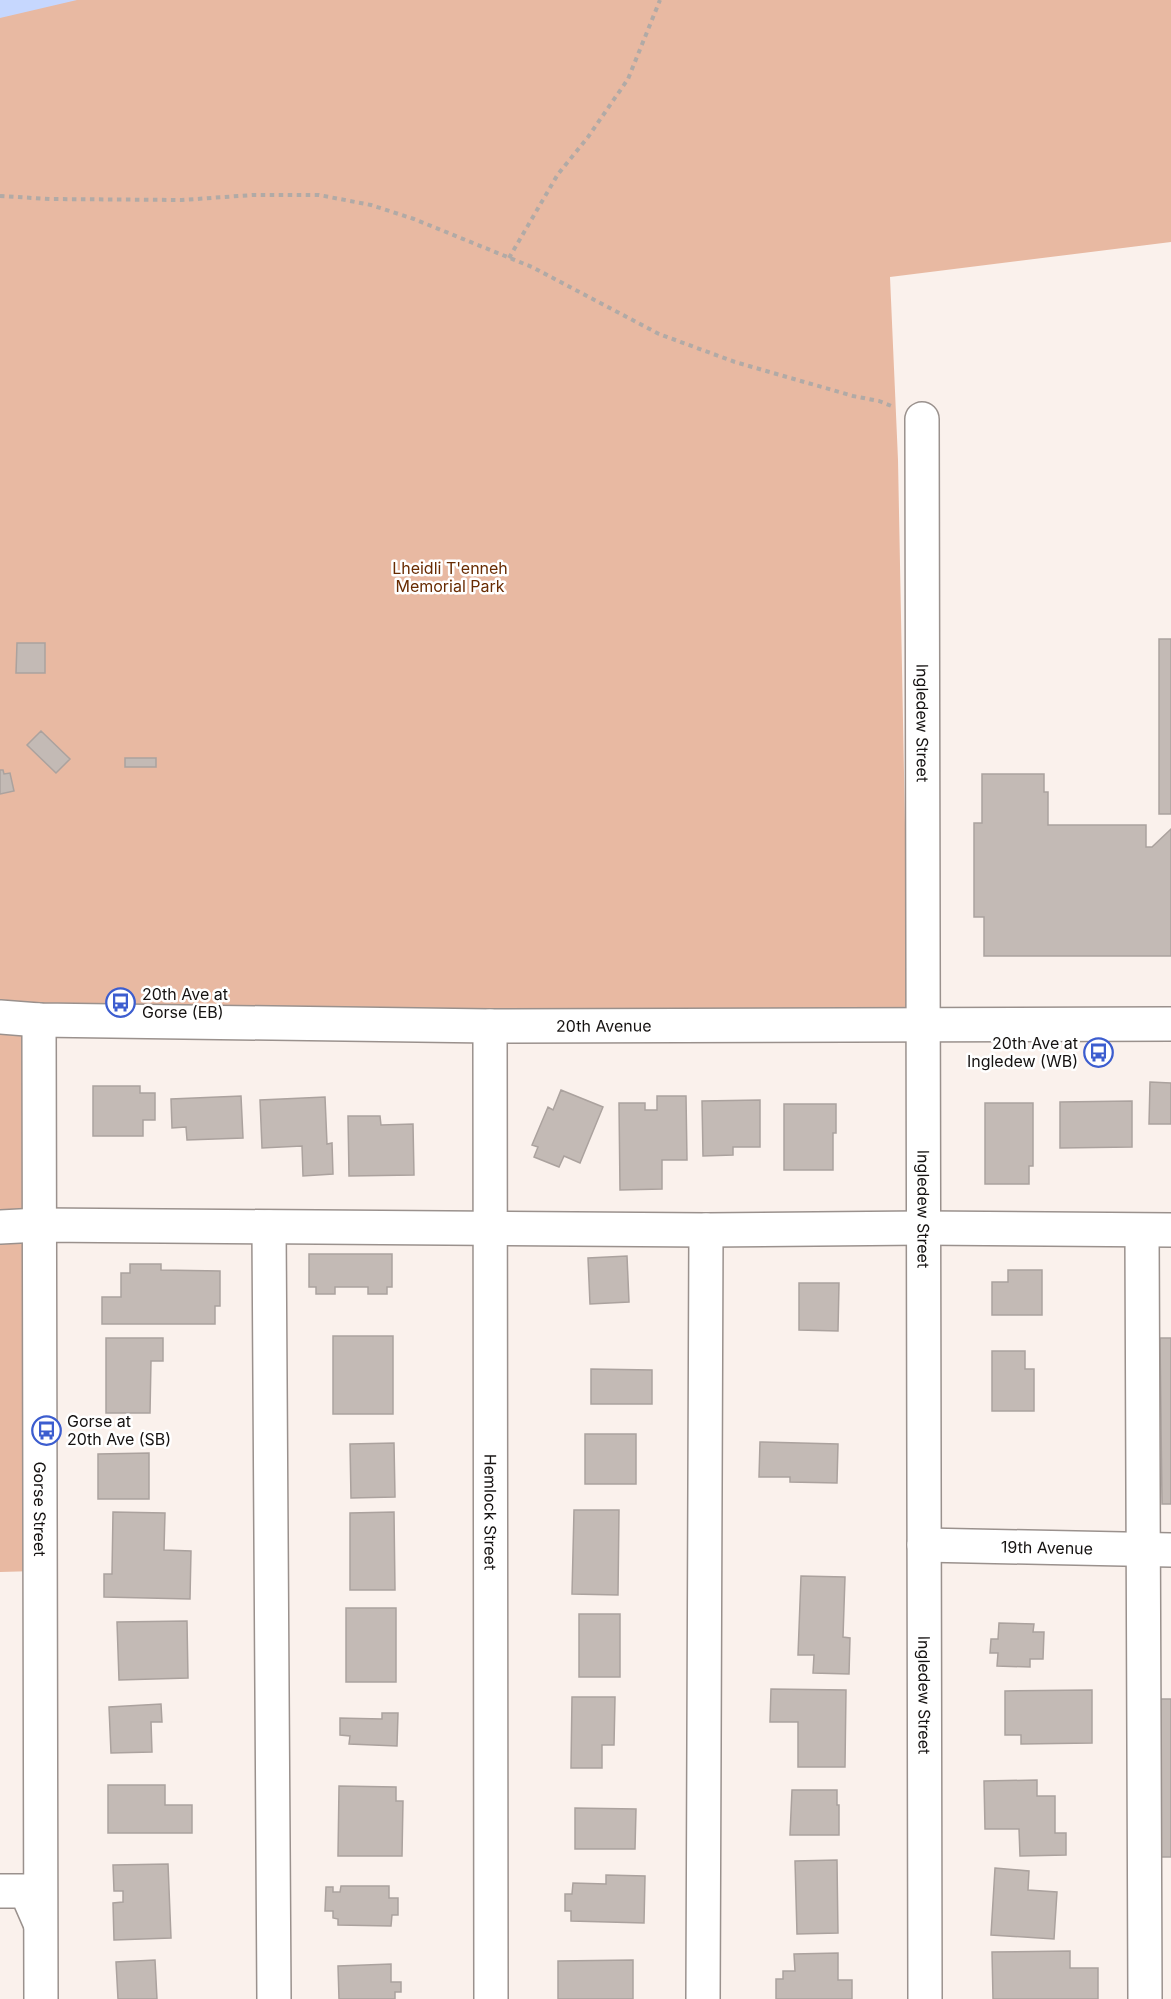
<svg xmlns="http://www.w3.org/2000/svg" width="1171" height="1999" font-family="Inter,sans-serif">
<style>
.green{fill:#e8b9a2}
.water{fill:#c6d7fe}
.building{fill:#c3bab5;stroke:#aba29e;stroke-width:1.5}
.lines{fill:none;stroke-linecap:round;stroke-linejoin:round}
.minor-casing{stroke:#9a918d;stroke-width:36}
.path{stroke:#b1aaa6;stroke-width:4;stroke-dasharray:4.5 4.5;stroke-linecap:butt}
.minor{stroke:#fff;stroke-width:33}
.labels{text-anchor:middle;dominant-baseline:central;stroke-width:5;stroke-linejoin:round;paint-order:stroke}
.park-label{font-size:16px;fill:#682b02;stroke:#fff}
.street-label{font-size:16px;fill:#151211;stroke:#fff}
.poi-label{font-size:16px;fill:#151211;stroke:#fff;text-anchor:start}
</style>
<rect width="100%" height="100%" fill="#faf1ec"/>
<!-- green -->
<path class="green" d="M0,0H1171V242L890,277L898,460L909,1034L22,1037L36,1571L0,1572Z"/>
<!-- water -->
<path class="water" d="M0,0H77L0,18Z"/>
<!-- building -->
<path class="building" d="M1159,639H1171V814H1159Z
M17,643H45V673H16Z
M41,731L70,759L56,773L27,745Z
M125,758H156V767H125Z
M0,770H3L4,774L10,773L14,791L0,794Z
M982,774H1044V792H1048V825H1146V847H1152L1171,829V956H984V917H974V823H982Z
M1150,1082L1171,1083V1124H1149Z
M93,1086H140V1093H155V1120H143V1136H93Z
M561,1090L603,1107L580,1163L564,1156L559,1167L534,1157L538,1147L532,1145L548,1107L553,1110Z
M241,1096L243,1138L187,1140L186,1127L172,1128L171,1099Z
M657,1096H686L687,1160H662V1189L620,1190L619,1103H645V1110H657Z
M325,1097L327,1144L332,1143L333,1174L303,1176L302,1146L262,1148L260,1100Z
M760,1100V1147H733V1155L703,1156L702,1101Z
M1132,1101V1147L1060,1148V1102Z
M985,1103H1033V1166H1029V1184H985Z
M784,1104H836V1133H833V1170H784Z
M348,1116H380L381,1125L413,1124L414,1175L349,1176Z
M309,1254H392V1287H387V1294H368V1287H335V1294H316V1287H309Z
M627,1256L629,1302L590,1304L588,1258Z
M130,1264H161V1270L220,1271V1306H215V1324H102V1297H121V1273H130Z
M1008,1270H1042V1315H992V1282H1008Z
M799,1283H839L838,1331L799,1330Z
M333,1336H393V1414H333Z
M106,1338H163V1361H151L150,1413H106Z
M1160,1338H1171V1504H1162Z
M992,1351H1025V1369H1034V1411H992Z
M591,1369L652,1370V1404H591Z
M585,1434H636V1484H585Z
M760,1442L838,1444L837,1483L790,1482V1477H759Z
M394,1443L395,1497L351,1498L350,1444Z
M149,1453V1499H98V1454Z
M574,1510H619L618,1595L572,1594Z
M113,1512L165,1513L164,1550L191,1551L190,1599L104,1597V1574H112Z
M394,1512L395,1590H350V1513Z
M801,1576L845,1577L843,1637L850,1638L849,1674L813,1673L814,1655H798Z
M346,1608H396V1682H346Z
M579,1614H620V1677H579Z
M187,1621L188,1678L119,1680L117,1622Z
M999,1623L1034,1624L1033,1632H1044L1043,1659H1030V1667L997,1666L998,1653H990L991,1639H998Z
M771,1689L846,1690L845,1767H798V1722H770Z
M1092,1690V1743L1021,1744V1735H1005V1691Z
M572,1697H615L614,1745H602V1768H571Z
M1154,1699H1171V1857H1154Z
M161,1704L162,1722H151L152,1752L111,1753L109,1707Z
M382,1713H398L397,1746L349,1744L350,1736L340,1735V1718L382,1719Z
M1037,1780V1796H1055V1833H1066V1855L1020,1856L1019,1829H985L984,1781Z
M108,1785H165V1805H192V1833H108Z
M339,1786L396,1787V1801H403L402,1856H338Z
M792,1790H837V1805H839V1835H790Z
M575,1808L636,1809L635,1849H575Z
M837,1860L838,1933L797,1934L795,1861Z
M168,1864L171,1938L114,1940L113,1903L123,1902V1891H114L113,1865Z
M995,1868L1029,1871L1028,1890L1057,1892L1054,1939L991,1935Z
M606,1875L645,1876L644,1923L571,1921V1911H565V1894H572L573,1883L606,1884Z
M341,1886H389V1898H398V1915H392L391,1926L338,1925V1919L333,1918V1911H325L326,1887H333V1892H340Z
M1070,1951V1968H1098V1999H993L992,1952Z
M838,1953V1980H852V1999H776V1979H783V1971H795L794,1954Z
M155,1960L157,1999H118L116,1962Z
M633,1960V1999H558V1961Z
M391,1964V1982H401V1992H395V1999H339L338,1966Z"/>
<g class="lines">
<defs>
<g id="minor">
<path id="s1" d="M922,419L925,1999"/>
<path id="s2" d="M0,1017L39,1020L490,1026L1171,1024"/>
<path id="s3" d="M39,1020L41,1999"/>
<path id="s4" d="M490,1026L491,1999"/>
<path d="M0,1227L39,1225L706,1230L923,1228L1171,1230"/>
<path d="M269,1227L274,1999"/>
<path d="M1142,1231L1145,1999"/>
<path id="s5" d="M924,1545L1171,1550"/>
<path d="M0,1891H26L40,1923"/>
<path d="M703,1999L706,1230"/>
</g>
</defs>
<!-- minor casing -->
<use href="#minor" class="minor-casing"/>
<!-- path -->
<path class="path" d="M0,196L50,199L182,200L253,195H319L371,205L414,219L532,267L659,334L735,362L853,396L879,401L894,407
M509,258L558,174L588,137L628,79L660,0"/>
<!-- minor -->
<use href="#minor" class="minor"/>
</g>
<!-- icons -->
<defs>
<symbol id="bus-ring" viewBox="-11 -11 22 22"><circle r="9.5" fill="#fff" stroke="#3c5dcf" stroke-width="1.5"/><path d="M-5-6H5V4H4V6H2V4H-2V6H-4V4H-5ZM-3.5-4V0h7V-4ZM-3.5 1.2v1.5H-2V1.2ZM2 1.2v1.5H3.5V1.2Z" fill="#3c5dcf"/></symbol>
</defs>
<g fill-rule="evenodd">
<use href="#bus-ring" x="104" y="986" width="33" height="33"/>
<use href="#bus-ring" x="1082" y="1036" width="33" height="33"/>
<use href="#bus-ring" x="30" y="1414" width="33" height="33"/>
</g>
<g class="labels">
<!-- park labels -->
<g class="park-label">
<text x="450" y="568">Lheidli T'enneh<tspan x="450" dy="18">Memorial Park</tspan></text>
</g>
<!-- street labels -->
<g class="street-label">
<text stroke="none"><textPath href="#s1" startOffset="304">Ingledew Street</textPath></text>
<text stroke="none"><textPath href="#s2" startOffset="604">20th Avenue</textPath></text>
<text stroke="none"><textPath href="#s1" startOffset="790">Ingledew Street</textPath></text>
<text stroke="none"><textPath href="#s3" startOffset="489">Gorse Street</textPath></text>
<text stroke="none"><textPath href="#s4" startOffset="486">Hemlock Street</textPath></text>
<text stroke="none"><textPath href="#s5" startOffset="123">19th Avenue</textPath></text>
<text stroke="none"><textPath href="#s1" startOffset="1276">Ingledew Street</textPath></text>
</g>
<!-- poi labels -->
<g class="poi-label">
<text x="142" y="994">20th Ave at<tspan x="142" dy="18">Gorse (EB)</tspan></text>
<text x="1078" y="1043" text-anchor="end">20th Ave at<tspan x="1078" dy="18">Ingledew (WB)</tspan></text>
<text x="67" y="1421">Gorse at<tspan x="67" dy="18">20th Ave (SB)</tspan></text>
</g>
</g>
</svg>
